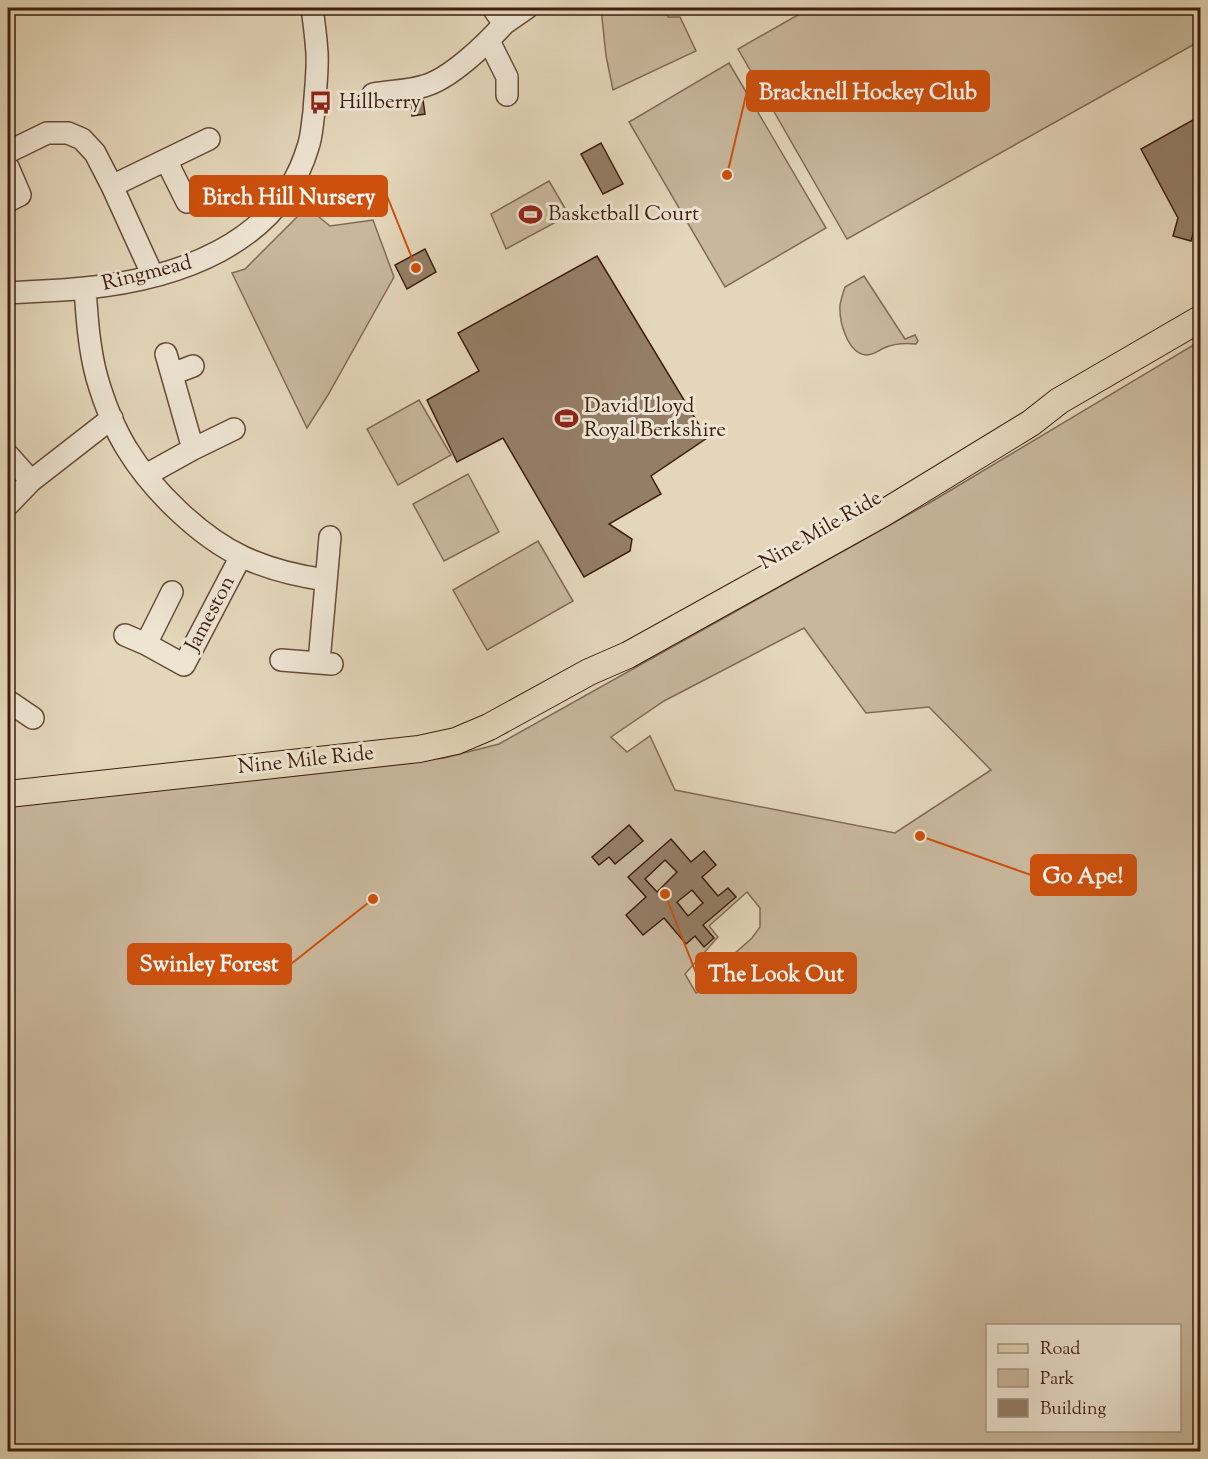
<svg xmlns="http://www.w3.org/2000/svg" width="1208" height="1459" font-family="'Sorts Mill Goudy',serif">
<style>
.green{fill:#c8b79c;stroke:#826a54;stroke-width:1.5;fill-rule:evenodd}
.building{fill:#947e66;stroke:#3d1e0c;stroke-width:1.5;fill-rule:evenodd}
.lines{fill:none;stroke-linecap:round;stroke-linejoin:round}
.minor-casing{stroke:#674c38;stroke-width:24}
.major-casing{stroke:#3d1e0c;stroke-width:28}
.minor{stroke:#ede4d2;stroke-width:21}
.major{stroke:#e4d6ba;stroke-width:26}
.labels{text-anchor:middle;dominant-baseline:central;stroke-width:6;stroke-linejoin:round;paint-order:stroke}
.poi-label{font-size:21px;fill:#3d1e0c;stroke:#ede4d2;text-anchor:start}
.street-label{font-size:21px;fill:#3d1e0c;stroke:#ede4d2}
.leader{fill:none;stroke:#ce500c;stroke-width:2}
.callout-dot{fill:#ce500c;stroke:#ede4d2;stroke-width:2}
.callout{fill:#ce500c;stroke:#ce500c;stroke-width:2}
.callout-label{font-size:22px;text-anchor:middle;font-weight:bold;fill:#fff}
</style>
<rect width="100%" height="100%" fill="#e4d6ba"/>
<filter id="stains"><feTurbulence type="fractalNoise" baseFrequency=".00333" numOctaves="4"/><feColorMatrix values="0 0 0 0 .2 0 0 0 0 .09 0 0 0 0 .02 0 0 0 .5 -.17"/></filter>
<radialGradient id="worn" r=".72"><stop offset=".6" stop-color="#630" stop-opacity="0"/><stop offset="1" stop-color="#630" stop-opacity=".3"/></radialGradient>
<!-- green -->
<path class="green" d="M601,8H665L668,17H680L696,51L613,90L606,56Z
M810,8H1200V41L847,239L738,49Z
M729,63L826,228L725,287L629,122Z
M549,181L569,215L506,249L491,214Z
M307,207L330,226L373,220L394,277L328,395L307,428L232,273L245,269Z
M864,276L905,339L915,335L918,341L916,344C906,343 893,344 884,348C877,351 874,355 866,355C847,353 839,321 840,305C841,299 843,293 845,287Z
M1200,341V1451H8V804L444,758L499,744L931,502ZM804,628L866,713L929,707L991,770L895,833L675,790L650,736L627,752L611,737L664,701ZM747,892L760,908V927L752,938L725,962L712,985L696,993L685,974L718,937L709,926ZM988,1326H1180V1430H988Z
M419,400L451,455L398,485L367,429Z
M468,474L499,532L444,561L413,504Z
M538,541L573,601L487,650L453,590Z"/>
<!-- building -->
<path class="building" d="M422,93L425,114L412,116L411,107H404L403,95Z
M1200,116V221L1196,224L1191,241L1173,236L1178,218L1141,149Z
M601,143L623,184L603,194L581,154Z
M425,249L436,272L407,289L395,265Z
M597,256L707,438L651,476L661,494L609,524L632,539L630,551L584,577L503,438L457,462L427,400L479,371L458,333Z
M629,825L643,841L615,864L609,857L599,865L592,857Z
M671,839L691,862L704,851L716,865L702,877L718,896L728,888L736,897L703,925L714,938L704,947L695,936L686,944L664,918L643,935L626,915L646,897L628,877ZM665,860L677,872L657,892L645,879ZM692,890L703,903L688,916L677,902Z"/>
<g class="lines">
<defs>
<path id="minor" d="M504,24L527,8
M489,41L507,77V95
M373,94C390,91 408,91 424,86C450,79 485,45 504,24L493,8
M8,152L47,133H68L82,139L95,153L112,186L153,276
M166,160L187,202
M8,167L20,195L8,201
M112,186L209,139
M85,288C87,318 89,349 97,378C104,402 114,428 127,449C152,490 200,537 243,557C269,569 297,576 326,580
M8,293C33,291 59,291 85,288C176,279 279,245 308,147C312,136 312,124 314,112C315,92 318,72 317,53C316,38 314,22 312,8
M166,354L193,449
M172,374L193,366
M8,455L31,481
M146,475L193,449L234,429
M8,505L31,481L112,418
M125,635L146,644L184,665L241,556
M146,644L172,592
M281,660L332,664
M319,662L330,537
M8,701L33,718"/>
<path id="major" d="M8,794L419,749L456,741L489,727L589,672L628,655L882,514L1031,423L1059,401L1200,319"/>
</defs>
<!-- minor casing -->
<use href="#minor" class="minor-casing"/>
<!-- major casing -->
<use href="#major" class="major-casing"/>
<!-- minor -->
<use href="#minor" class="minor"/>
<!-- major -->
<use href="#major" class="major"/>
</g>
<!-- icons -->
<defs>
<symbol id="bus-bare" viewBox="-9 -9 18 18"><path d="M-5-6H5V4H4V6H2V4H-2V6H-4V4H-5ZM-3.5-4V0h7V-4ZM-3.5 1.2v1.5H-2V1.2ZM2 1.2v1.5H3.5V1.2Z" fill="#8f2418" stroke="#ede4d2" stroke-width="2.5" paint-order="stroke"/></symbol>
<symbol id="stadium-bare" viewBox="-9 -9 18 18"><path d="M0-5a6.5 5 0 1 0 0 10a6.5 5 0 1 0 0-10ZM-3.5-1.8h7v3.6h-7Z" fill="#8f2418" stroke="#ede4d2" stroke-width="2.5" paint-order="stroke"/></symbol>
</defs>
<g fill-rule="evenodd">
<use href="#bus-bare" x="304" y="86" width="33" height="33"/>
<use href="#stadium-bare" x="514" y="198" width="33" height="33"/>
<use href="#stadium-bare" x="550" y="402" width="33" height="33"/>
</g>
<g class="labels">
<!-- poi labels -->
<g class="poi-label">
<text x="339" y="103">Hillberry</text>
<text x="548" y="215">Basketball Court</text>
<text x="584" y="407">David Lloyd<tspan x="584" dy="24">Royal Berkshire</tspan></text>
</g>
<!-- street labels -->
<g class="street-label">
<text transform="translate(147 274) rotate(-14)">Ringmead</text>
<text transform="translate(821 531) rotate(-30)">Nine Mile Ride</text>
<text transform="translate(211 614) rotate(-62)">Jameston</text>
<text transform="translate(306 761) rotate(-6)">Nine Mile Ride</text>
</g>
</g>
<!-- callouts -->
<path class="leader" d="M727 175L747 91M416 268L387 196M920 836L1031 875M373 899L291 964M665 894L696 973"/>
<g class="callout-dot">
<circle cx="727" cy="175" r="6"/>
<circle cx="416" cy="268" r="6"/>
<circle cx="920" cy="836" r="6"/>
<circle cx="373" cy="899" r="6"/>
<circle cx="665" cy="894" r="6"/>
</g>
<g class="callout">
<rect x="747" y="71" width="242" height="40" rx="6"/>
<rect x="190" y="176" width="197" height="40" rx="6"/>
<rect x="1031" y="855" width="105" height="40" rx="6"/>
<rect x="128" y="944" width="163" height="40" rx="6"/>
<rect x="696" y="953" width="160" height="40" rx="6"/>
</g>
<g class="callout-label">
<text x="868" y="99">Bracknell Hockey Club</text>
<text x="289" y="204">Birch Hill Nursery</text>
<text x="1083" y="883">Go Ape!</text>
<text x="209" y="971">Swinley Forest</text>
<text x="776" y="981">The Look Out</text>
</g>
<!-- margin -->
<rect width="1208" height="1459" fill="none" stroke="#e4d6ba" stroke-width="30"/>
<rect x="9" y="9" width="1190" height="1441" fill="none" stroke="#3d1e0c" stroke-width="3"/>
<rect x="15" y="15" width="1178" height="1429" fill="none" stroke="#3d1e0c" stroke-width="1.5"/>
<!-- legend -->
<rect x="986" y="1324" width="195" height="108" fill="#ede4d2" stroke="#a79583" stroke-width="1.5"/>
<rect x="998" y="1344" width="30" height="9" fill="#e4d6ba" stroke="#a79583" stroke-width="1.5"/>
<text x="1040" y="1354" font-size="18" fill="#3d1e0c">Road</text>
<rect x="998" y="1369" width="30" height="18" fill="#c8b79c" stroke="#a79583" stroke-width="1.5"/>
<text x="1040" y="1384" font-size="18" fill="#3d1e0c">Park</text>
<rect x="998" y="1399" width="30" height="18" fill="#947e66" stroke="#a79583" stroke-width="1.5"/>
<text x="1040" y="1414" font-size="18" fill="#3d1e0c">Building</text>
<rect width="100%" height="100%" filter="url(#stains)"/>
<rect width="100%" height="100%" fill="url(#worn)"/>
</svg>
